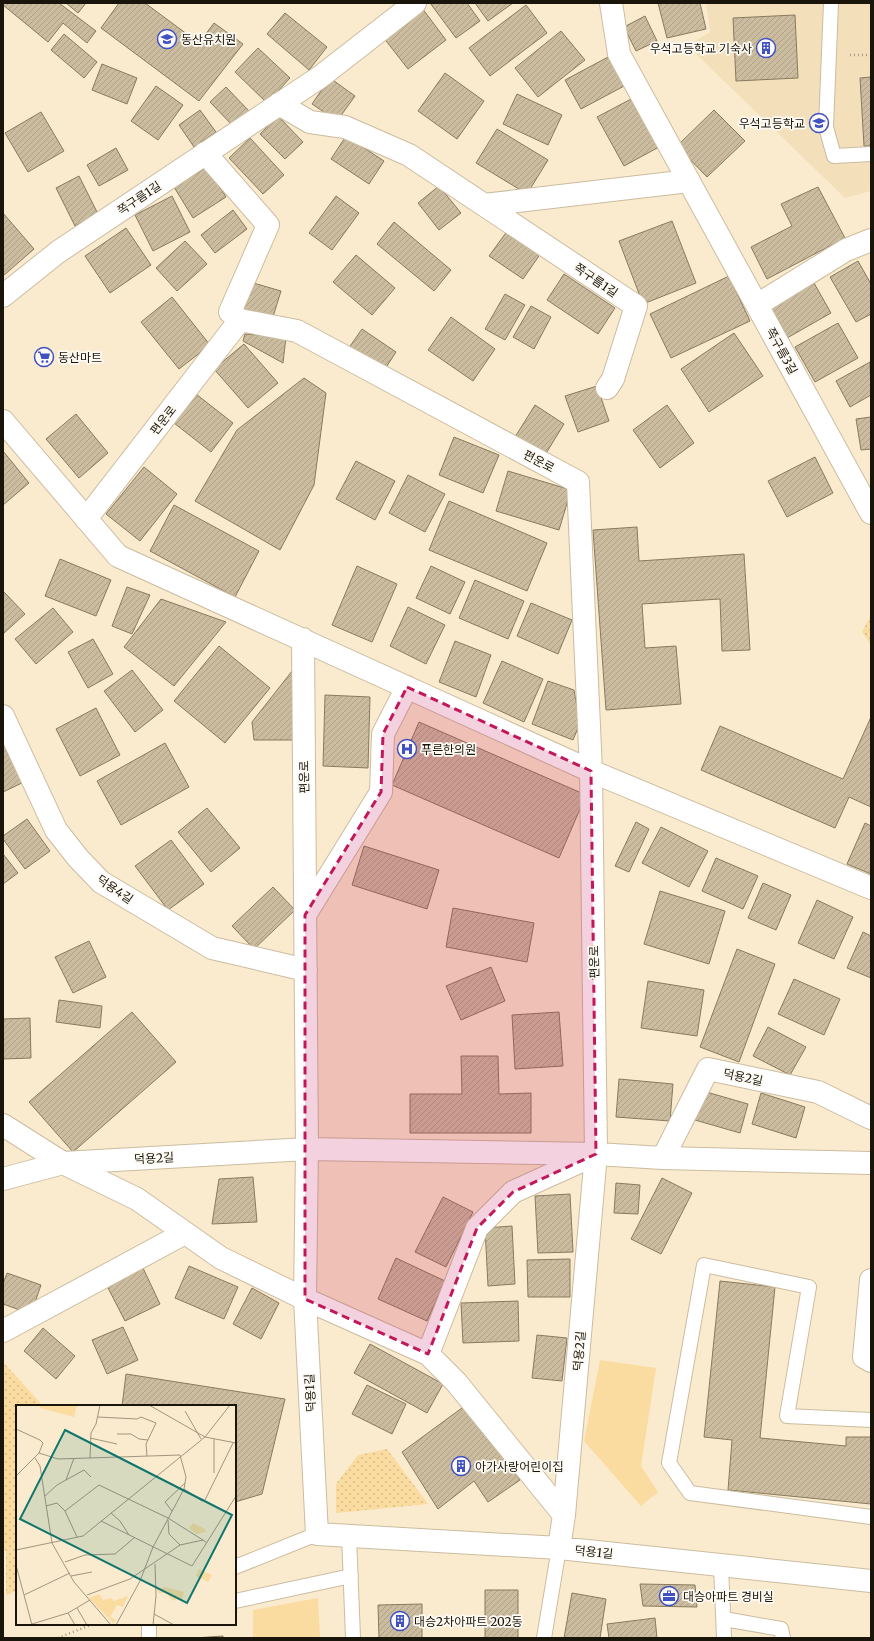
<svg xmlns="http://www.w3.org/2000/svg" width="874" height="1641" font-family="Merriweather,'Noto Sans KR',serif">
<style>
.built{fill:#f3e0bb}
.park{fill:url(#park-dots)}
.pitch{fill:#fadba0}
.building{fill:url(#building-hatch);stroke:#887a5f}
.lines{fill:none;stroke-linecap:round;stroke-linejoin:round}
.lane-casing{stroke:#cbbca0;stroke-width:16}
.street-casing{stroke:#cbbca0;stroke-width:24}
.path{stroke:#a69a84;stroke-width:2.5;stroke-dasharray:1 3;stroke-linecap:butt}
.lane{stroke:#fff;stroke-width:14}
.street{stroke:#fff;stroke-width:22}
.marked{fill:#c2185b;fill-opacity:0.2;stroke:#c2185b;stroke-width:3;stroke-dasharray:8 5;stroke-linejoin:round}
.labels{text-anchor:middle;dominant-baseline:central;stroke-width:3.5;stroke-linejoin:round;paint-order:stroke}
.poi-label{font-size:12px;fill:#1a150a;stroke:#fdfaf4;text-anchor:start}
.street-label{font-size:12px;fill:#1a150a;stroke:#fdfaf4}
.inset-road{fill:none;stroke:#a19580;stroke-width:1}
.view{fill:#0f766e;fill-opacity:0.15;stroke:#0f766e;stroke-width:2}
.inset-edge{fill:none;stroke:#1a150a;stroke-width:2}
</style>
<defs>
<pattern id="park-dots" width="8" height="8" patternUnits="userSpaceOnUse"><rect width="8" height="8" fill="#fadba0"/><path d="M2 2h.1M6 6h.1" fill="none" stroke="#d6bb88" stroke-width="1.8" stroke-linecap="round"/></pattern>
<pattern id="building-hatch" width="6" height="6" patternUnits="userSpaceOnUse"><rect width="6" height="6" fill="#cbbc9f"/><path d="M-1 1l2-2M0 6l6-6M5 7l2-2" fill="none" stroke="#aea188"/></pattern>
</defs>
<rect width="100%" height="100%" fill="#fbebce"/>
<!-- built -->
<path class="built" d="M706,3H871V191L845,198L697,55L690,44L710,32Z"/>
<!-- park -->
<path class="park" d="M871,615V645L862,632Z
M3,1362L43,1406H17V1591L6,1595V1551L3,1550Z
M387,1449L428,1504L336,1513V1484L358,1455Z"/>
<!-- pitch -->
<path class="pitch" d="M600,1360L656,1368L641,1466L658,1492L641,1506L584,1441Z
M318,1598L320,1638H253V1610Z"/>
<!-- building -->
<path class="building" d="M3,3H59L96,31L87,43L63,23L48,42L3,5Z
M66,3H86L78,13Z
M119,3H145L199,43L214,23L243,44L199,101L101,28Z
M430,3H467L480,21L456,38Z
M475,3H513L488,21Z
M658,3H700L706,29L667,38Z
M526,5L547,33L490,76L469,48Z
M422,8L446,40L408,69L383,37Z
M285,13L327,47L309,70L267,34Z
M795,15L798,78L736,81L733,18Z
M645,16L657,41L636,51L624,27Z
M561,31L585,60L538,97L515,68Z
M64,34L97,62L84,78L51,50Z
M258,48L290,78L267,103L235,72Z
M610,56L626,85L581,109L565,80Z
M102,64L137,78L127,104L92,90Z
M445,73L484,101L457,139L418,111Z
M871,77V146H864L860,78Z
M330,78L355,96L337,121L312,104Z
M156,86L183,105L158,140L131,121Z
M226,87L249,111L233,126L210,102Z
M517,94L562,115L548,145L503,124Z
M633,98L659,147L624,166L597,117Z
M200,110L216,132L194,147L179,125Z
M714,110L745,141L707,177L677,146Z
M41,112L64,151L28,172L5,133Z
M278,116L303,142L285,159L260,134Z
M497,129L548,160L527,194L476,163Z
M346,136L384,161L369,184L331,159Z
M250,138L284,175L263,194L229,158Z
M116,148L128,170L99,186L87,165Z
M207,167L226,197L193,218L174,187Z
M79,176L98,214L75,226L56,188Z
M439,186L461,213L439,230L418,203Z
M818,187L845,238L767,279L751,247L792,226L781,204Z
M172,196L190,232L153,251L135,215Z
M336,196L359,213L332,250L309,233Z
M233,210L247,229L215,253L201,235Z
M3,213L34,249L3,276Z
M672,221L696,283L643,304L619,241Z
M394,222L451,270L434,291L377,244Z
M126,228L151,265L110,293L85,256Z
M508,230L541,253L523,279L489,256Z
M185,241L207,264L177,291L156,268Z
M356,255L395,288L372,315L333,282Z
M858,261L871,284V314L856,322L830,277Z
M564,274L615,308L598,334L547,300Z
M729,276L750,321L671,358L650,314Z
M250,282L281,291L272,320L241,310Z
M814,283L831,313L787,338L770,307Z
M505,294L525,305L505,340L485,329Z
M172,297L210,345L179,369L141,322Z
M531,306L551,317L534,349L513,337Z
M451,317L495,349L473,381L428,350Z
M838,323L858,358L815,382L795,347Z
M362,329L396,352L383,372L348,349Z
M734,333L763,376L709,412L681,369Z
M245,334L286,337L283,363L243,341Z
M244,344L278,383L248,408L214,369Z
M870,362L871,395L850,407L836,381Z
M304,378L326,393L314,485L280,550L195,501L237,430Z
M597,386L609,421L578,432L565,396Z
M196,394L233,423L211,452L174,423Z
M535,405L564,424L545,455L515,437Z
M667,405L694,443L660,468L633,430Z
M76,414L108,453L79,478L46,439Z
M871,417V449L861,450L856,419Z
M454,437L499,455L483,493L439,475Z
M3,451L29,483L3,505Z
M815,457L833,493L787,517L768,481Z
M356,461L395,481L375,520L336,499Z
M144,467L177,494L140,541L106,514Z
M508,471L571,490L559,530L496,511Z
M408,475L445,494L425,532L389,513Z
M449,501L547,543L527,591L429,550Z
M174,505L259,551L235,597L150,551Z
M637,527L639,561L744,554L750,650L722,651L720,599L642,604L645,648L676,646L681,704L606,710L593,530Z
M60,559L111,580L96,616L45,596Z
M357,566L397,584L372,642L332,625Z
M431,566L465,582L450,614L416,598Z
M475,580L524,601L508,639L459,618Z
M127,587L150,595L132,634L112,626Z
M3,591L25,614L3,634Z
M161,599L226,622L174,686L124,647Z
M531,603L572,620L558,654L517,636Z
M408,607L445,625L426,664L390,646Z
M53,608L73,632L36,664L15,639Z
M93,639L113,674L88,688L68,652Z
M455,641L491,655L476,697L439,682Z
M219,646L270,688L225,743L174,701Z
M502,661L543,679L524,722L483,703Z
M296,666V740H254L252,722Z
M132,670L163,710L135,732L104,691Z
M548,681L574,690L580,723L573,740L532,724Z
M325,695L370,697L368,768L323,766Z
M96,708L120,755L80,776L56,729Z
M871,717V807L849,797L835,828L701,770L720,726L843,779Z
M419,722L586,795L559,858L392,785Z
M5,743L24,782L3,792V745Z
M165,743L189,787L121,825L97,781Z
M207,808L240,848L211,872L178,832Z
M27,819L50,851L25,869L3,839V836Z
M636,822L649,829L629,872L615,866Z
M865,823L871,826V874L847,864Z
M661,827L708,851L689,887L642,863Z
M171,840L204,884L168,910L135,866Z
M364,846L439,870L427,909L352,885Z
M3,854L18,873L3,884Z
M716,858L758,876L743,909L702,891Z
M763,883L791,895L776,930L748,918Z
M273,887L295,910L254,949L232,926Z
M660,891L725,911L709,964L644,944Z
M817,900L853,917L834,959L798,943Z
M453,908L534,923L527,962L446,947Z
M863,932L871,936V978L847,968Z
M89,941L106,977L73,993L55,957Z
M737,949L775,964L739,1062L700,1047Z
M491,967L505,1001L461,1020L446,986Z
M794,979L840,999L824,1035L778,1014Z
M648,981L704,990L697,1036L641,1028Z
M59,1000L102,1006L100,1028L56,1022Z
M132,1012L176,1062L73,1152L29,1102Z
M559,1012L563,1066L515,1069L512,1015Z
M30,1018L31,1058L3,1059V1019Z
M768,1027L806,1047L790,1075L753,1056Z
M461,1056H498L499,1094L531,1093V1133H410V1094H462Z
M619,1079L673,1084L670,1121L616,1117Z
M703,1091L748,1104L740,1133L695,1120Z
M761,1093L805,1107L796,1138L752,1124Z
M253,1177L257,1222L212,1224L219,1179Z
M662,1178L692,1193L661,1254L631,1239Z
M616,1183L640,1185L638,1214L614,1213Z
M570,1194L573,1252L538,1253L535,1196Z
M443,1197L473,1212L446,1267L415,1252Z
M512,1226L515,1284L488,1286L485,1228Z
M396,1258L445,1281L427,1321L378,1299Z
M570,1259V1297H528L527,1260Z
M189,1266L238,1287L224,1319L175,1298Z
M143,1268L160,1304L125,1321L107,1286Z
M7,1273L41,1285L31,1314L3,1304V1284Z
M720,1281L775,1287L760,1438L846,1446V1437H871V1504L728,1490L732,1440L704,1437Z
M252,1288L279,1303L261,1339L233,1324Z
M518,1301L519,1341L463,1343L461,1303Z
M123,1327L138,1360L107,1374L92,1340Z
M43,1328L75,1356L56,1379L24,1351Z
M537,1335L567,1338L562,1381L532,1378Z
M370,1344L443,1384L427,1413L354,1373Z
M126,1374L285,1399L262,1494L235,1502V1406H122Z
M367,1385L406,1404L392,1434L352,1414Z
M466,1405L520,1480L488,1502L474,1481L438,1509L402,1452Z
M640,1584L695,1585L697,1607L643,1606Z
M485,1590H518V1638H485Z
M572,1593L606,1599L600,1638H564Z
M422,1604V1638H379L378,1605Z
M655,1618L657,1638H609L607,1624Z
M223,1636V1638H195Z"/>
<g class="lines">
<defs>
<path id="lane" d="M831,3L826,127L834,156L871,154
M871,1420L787,1416L809,1287L704,1265L669,1463L690,1493L871,1517
M349,1535L353,1638
M721,1566L724,1638
M235,1567L317,1534
M235,1601L351,1576
M724,1619L781,1629L783,1638
M149,1624V1638
M544,1638L559,1548"/>
<path id="street" d="M611,3L619,54L871,513
M279,104L310,122L345,127L409,155L636,306L613,379L607,388
M205,153L268,225L230,312L240,320
M484,205L689,181
M3,296L58,252L320,77L415,3
M757,305L846,250L871,240
M3,421L118,556L591,771L871,888
M86,519L240,320L297,331L578,482L591,771L596,1154L564,1515L559,1548
M303,639L307,1149L305,1299L317,1534L559,1548L871,1581
M3,716L56,830L78,858L101,882L212,948L306,970
M305,915L381,792L383,734L407,687
M3,1125L63,1163L137,1199L221,1258L305,1299L428,1354L456,1382L564,1515
M663,1158L708,1069L818,1092L871,1118
M3,1179L63,1163L307,1149L596,1154L663,1158L871,1163
M871,1280L864,1357L871,1361
M3,1331L185,1233
M428,1354L477,1228L513,1192L590,1157"/>
</defs>
<!-- lane casing -->
<use href="#lane" class="lane-casing"/>
<!-- street casing -->
<use href="#street" class="street-casing"/>
<!-- path -->
<path class="path" d="M850,55H871
M58,1638L93,1624"/>
<!-- lane -->
<use href="#lane" class="lane"/>
<!-- street -->
<use href="#street" class="street"/>
</g>
<!-- marked area -->
<path class="marked" d="M407,687L591,771L596,1154L513,1192L477,1228L428,1354L305,1299V915L381,792L383,734Z"/>
<!-- icons -->
<defs>
<symbol id="school-ring" viewBox="-11 -11 22 22"><circle r="9.5" fill="#fdfaf4" stroke="#4051c4" stroke-width="1.5"/><path d="M0-5L7-2L0 1L-7-2ZM-4 1L0 2.5L4 1V4Q0 6-4 4Z" fill="#4051c4"/></symbol>
<symbol id="building-ring" viewBox="-11 -11 22 22"><circle r="9.5" fill="#fdfaf4" stroke="#4051c4" stroke-width="1.5"/><path d="M-4-6H4V6H1V3H-1V6H-4ZM-2.5-4.3h1.7v1.8h-1.7ZM.8-4.3h1.7v1.8H.8ZM-2.5-1h1.7V.8h-1.7ZM.8-1h1.7V.8H.8Z" fill="#4051c4"/></symbol>
<symbol id="supermarket-ring" viewBox="-11 -11 22 22"><circle r="9.5" fill="#fdfaf4" stroke="#4051c4" stroke-width="1.5"/><path d="M-6-5.5h2.5l.6 2H6L4.5 2H-2.5L-4.4-4H-6ZM-1.5 3.2a1.3 1.3 0 1 0 .1 0ZM3 3.2a1.3 1.3 0 1 0 .1 0Z" fill="#4051c4"/></symbol>
<symbol id="hospital-ring" viewBox="-11 -11 22 22"><circle r="9.5" fill="#fdfaf4" stroke="#4051c4" stroke-width="1.5"/><path d="M-5-5h3v3.5h4V-5h3V5h-3V1.5h-4V5h-3Z" fill="#4051c4"/></symbol>
<symbol id="office-ring" viewBox="-11 -11 22 22"><circle r="9.5" fill="#fdfaf4" stroke="#4051c4" stroke-width="1.5"/><path d="M-6-3h4V-5.5h4V-3h4V5H-6ZM-1-4.5V-3h2v-1.5ZM-6 0V1H6V0Z" fill="#4051c4"/></symbol>
</defs>
<g fill-rule="evenodd">
<use href="#school-ring" x="156" y="28" width="22" height="22"/>
<use href="#building-ring" x="755" y="37" width="22" height="22"/>
<use href="#school-ring" x="808" y="112" width="22" height="22"/>
<use href="#supermarket-ring" x="33" y="346" width="22" height="22"/>
<use href="#hospital-ring" x="396" y="738" width="22" height="22"/>
<use href="#building-ring" x="450" y="1455" width="22" height="22"/>
<use href="#office-ring" x="658" y="1585" width="22" height="22"/>
<use href="#building-ring" x="389" y="1610" width="22" height="22"/>
</g>
<g class="labels">
<!-- poi labels -->
<g class="poi-label">
<text x="181" y="39">동산유치원</text>
<text x="752" y="48" text-anchor="end">우석고등학교 기숙사</text>
<text x="805" y="123" text-anchor="end">우석고등학교</text>
<text x="58" y="357">동산마트</text>
<text x="421" y="749">푸른한의원</text>
<text x="475" y="1466">아가사랑어린이집</text>
<text x="683" y="1596">대승아파트 경비실</text>
<text x="414" y="1621">대승2차아파트 202동</text>
</g>
<!-- street labels -->
<g class="street-label">
<text transform="translate(139 198) rotate(-34)">쪽구름1길</text>
<text transform="translate(596 280) rotate(34)">쪽구름1길</text>
<text transform="translate(782 351) rotate(61)">쪽구름3길</text>
<text transform="translate(163 420) rotate(-52)">편운로</text>
<text transform="translate(539 461) rotate(28)">편운로</text>
<text transform="translate(304 777) rotate(-91)">편운로</text>
<text transform="translate(115 889) rotate(34)">덕용4길</text>
<text transform="translate(594 962) rotate(-91)">편운로</text>
<text transform="translate(743 1077) rotate(12)">덕용2길</text>
<text transform="translate(154 1158) rotate(-3)">덕용2길</text>
<text transform="translate(579 1351) rotate(-85)">덕용2길</text>
<text transform="translate(310 1393) rotate(-93)">덕용1길</text>
<text transform="translate(594 1552) rotate(6)">덕용1길</text>
</g>
</g>
<!-- overview -->
<g transform="translate(16 1405)">
<rect width="220" height="220" fill="#fbebce"/>
<path d="M24,0H61L58,12L24,3ZM149,182L168,187L166,195L162,193L157,196L150,188H142L141,184ZM83,189L87,195L95,193L98,196L112,191L107,202L101,200L94,212L100,215L98,219L73,193Z" fill="#fadba0"/>
<path d="M177,118L189,124L190,127L180,129L173,123ZM183,164L196,170L192,177L180,171Z" fill="#fadba0"/>
<path class="inset-road" d="M133,0L189,32L220,38M169,6L185,34M82,12L121,14L125,12L140,18L130,39L131,51M0,24L24,35L27,38L23,48M101,29H115L123,34L132,35M74,33L101,39M198,34V68M19,53L24,61L36,138L58,177L95,220M74,53L75,28L80,19L84,0M0,71L23,48L42,54L164,50L170,72L168,84L137,142L124,176L100,220M50,75L58,53M168,84L186,96L189,95L217,38M29,91L41,80L68,65L75,72M30,101L41,98L49,106M156,106L149,97L169,78M95,108L104,116L113,130M152,115L153,129L164,140M85,116L176,161L220,91M61,132L49,106L83,80L152,113L190,137M0,145L67,131L189,32L214,0M49,157L69,150L99,149L118,133M0,160L16,220M55,171L76,167M8,190L54,168M71,190L114,174L164,140L187,135M61,203L71,220M52,208L59,220M138,209L158,220M16,219L52,208L74,195M137,220L140,191L139,159"/>
<path class="view" d="M49,25L216,110L171,198L4,114Z"/>
<rect width="220" height="220" class="inset-edge"/>
</g>
<!-- border -->
<rect width="874" height="1641" fill="none" stroke="#1a150a" stroke-width="8"/>
</svg>
